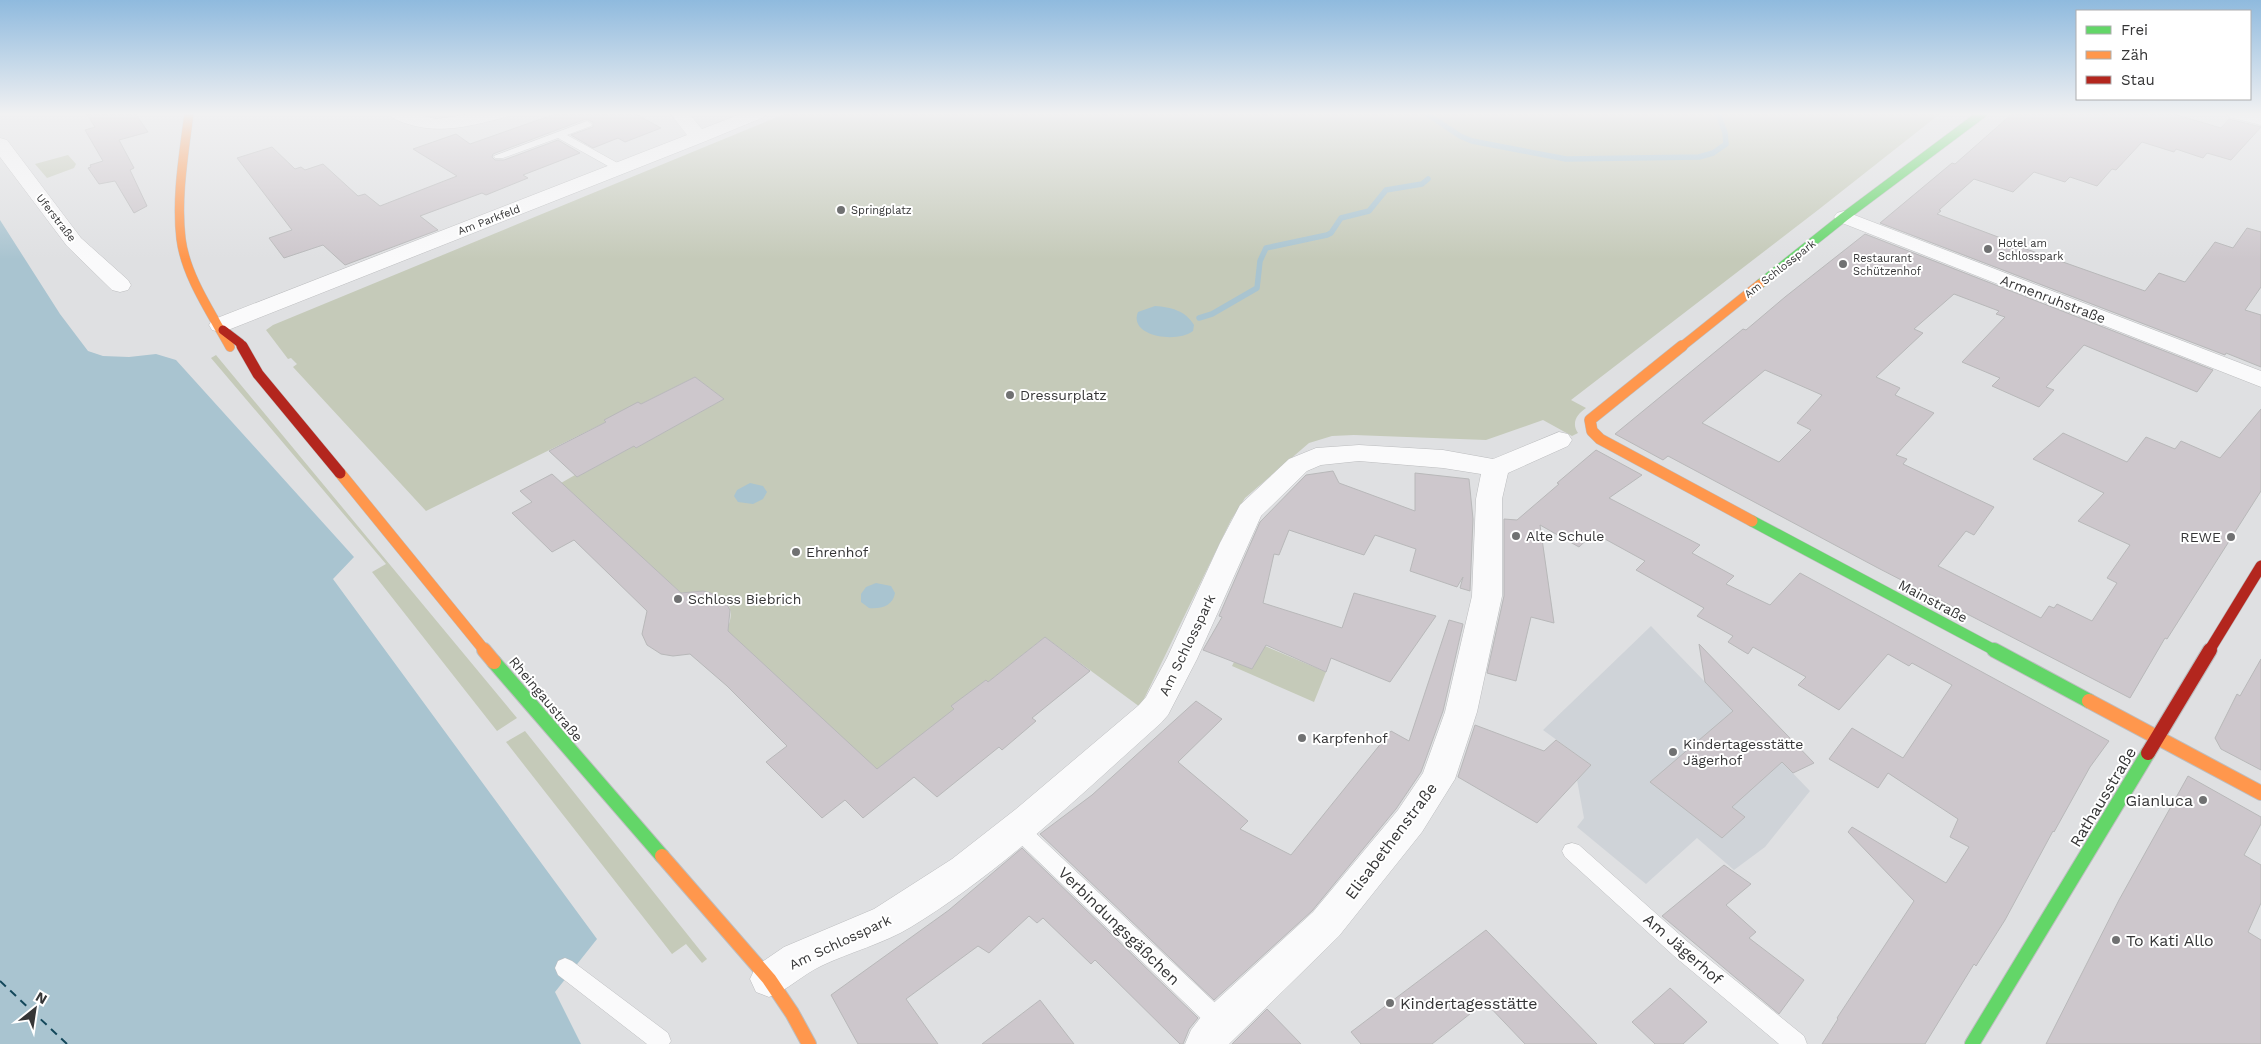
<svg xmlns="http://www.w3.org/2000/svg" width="2261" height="1044" font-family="'Work Sans',sans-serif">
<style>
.built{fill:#cfd3d8}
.green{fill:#c5cab9}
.water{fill:#a9c4d0}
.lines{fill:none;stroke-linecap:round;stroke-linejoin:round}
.stream{stroke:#a9c4d0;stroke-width:5.5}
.ferry{stroke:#13475a;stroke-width:2;stroke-dasharray:8 6;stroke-linecap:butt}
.building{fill:#cdc7cc;stroke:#b8b8b9;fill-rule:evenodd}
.lane-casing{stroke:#bcbdbf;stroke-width:1}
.street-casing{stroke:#bcbdbf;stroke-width:1}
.fast-far2-casing{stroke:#bcbdbf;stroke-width:10}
.fast-far1-casing{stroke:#bcbdbf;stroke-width:12}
.fast-casing{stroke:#bcbdbf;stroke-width:16}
.slow-far2-casing{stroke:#bcbdbf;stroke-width:10}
.slow-far1-casing{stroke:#bcbdbf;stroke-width:12}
.slow-casing{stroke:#bcbdbf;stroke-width:16}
.jam-far2-casing{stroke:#bcbdbf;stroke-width:10}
.jam-far1-casing{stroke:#bcbdbf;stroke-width:12}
.jam-casing{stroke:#bcbdbf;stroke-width:16}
.lane{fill:#fafafb;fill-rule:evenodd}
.street{fill:#fafafb;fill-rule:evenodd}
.fast-far2{stroke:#63d668;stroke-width:9}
.fast-far1{stroke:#63d668;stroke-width:11}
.fast{stroke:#63d668;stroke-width:14}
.slow-far2{stroke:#ff974d;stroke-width:9}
.slow-far1{stroke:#ff974d;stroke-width:11}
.slow{stroke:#ff974d;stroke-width:14}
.jam-far2{stroke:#b3261e;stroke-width:9}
.jam-far1{stroke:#b3261e;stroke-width:11}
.jam{stroke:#b3261e;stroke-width:14}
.poi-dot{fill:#707172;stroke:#fff;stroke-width:2}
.labels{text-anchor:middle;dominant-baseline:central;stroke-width:4;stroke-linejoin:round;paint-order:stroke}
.far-poi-label{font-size:11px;fill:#353536;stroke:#fff;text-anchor:start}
.far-street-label{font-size:11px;fill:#353536;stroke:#fff}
.street-label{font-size:14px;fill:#353536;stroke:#fff}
.poi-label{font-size:14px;fill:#353536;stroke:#fff;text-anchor:start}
.near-street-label{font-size:16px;fill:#353536;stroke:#fff}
.near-poi-label{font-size:16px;fill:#353536;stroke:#fff;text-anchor:start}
</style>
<rect width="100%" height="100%" fill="#dfe0e2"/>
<!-- built -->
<path class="built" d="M1651,626L1810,791L1765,847L1734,870L1697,838L1646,884L1577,827L1584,818L1577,780L1591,765L1543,730Z"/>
<!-- green -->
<path class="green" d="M787,113H1941L1818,210L1571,400L1586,408C1577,414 1571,423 1578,433L1572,436L1543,420L1486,440L1354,435L1332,436L1309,443L1245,498L1231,520L1140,707L1045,637L988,682L986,680L952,706L954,709L883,775L726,631C744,595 707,590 681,593L561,483L575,475L577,477L634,446L636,448L724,399L695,377L641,404L604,420L606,422L426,511L293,367L297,364L291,358L288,359L266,330L273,325Z
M68,155L76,164L74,168L47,178L35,164Z
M216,355L517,718L497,731L372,572L386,564L211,358Z
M1265,646L1326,672L1314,702L1232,666L1234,662L1252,669Z
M525,731L707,959L702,963L686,944L672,954L506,742Z"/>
<!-- water -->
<path class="water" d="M0,220L60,314L88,351L103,356L129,357L156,354L176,360L354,557L333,579L597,939L555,992L581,1044H0Z
M1155,306C1171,307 1186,311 1194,325L1193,331C1176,344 1128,336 1138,312Z
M750,483L763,486L767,492L763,499L753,504L738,502L734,496L737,490Z
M876,583L891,586L895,593C893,606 881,609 869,608L861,602V594L866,587Z"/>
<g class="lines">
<!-- stream -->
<path class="stream" d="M1426,113L1460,136L1472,141L1566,159L1699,157L1713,153L1726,144L1725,133L1718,113
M1199,318L1212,314L1257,288L1260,261L1266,248L1327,235L1331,233L1341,218L1369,211L1386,190L1422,184L1428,179"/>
<!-- ferry -->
<path class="ferry" d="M0,981L67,1044"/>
</g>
<!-- building -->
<path class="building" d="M86,113H135L148,132L119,140L134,168L130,170L147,206L134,213L115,181L99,184L88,168L91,167L90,165L103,161L85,130L95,127Z
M558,113H634L661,128L625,142L618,138L593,148L571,135L593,127V122L586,119L493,154L492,157L495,160H504L558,140L580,153L523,175L528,178L486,195L482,193L420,216L438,230L345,265L323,245L284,258L269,238L292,230L237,158L272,147L295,169L301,167L305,170L323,164L358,196L365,194L380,206L457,176L413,149L456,134L470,144Z
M2013,113H2170L2221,128L2229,119L2261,127L2231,160L2207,153L2203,158L2176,149L2174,152L2142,142L2116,170L2112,169L2097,186L2070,177L2065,182L2034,172L2013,192L1974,179L1939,210L1941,211L1937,214L2014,243L2012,244L2145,291L2159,273L2185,282L2215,242L2233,248L2247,228L2261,232V287L2245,310L2261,315V367L2226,353L2225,355L1880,223L1952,163L1955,164Z
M1865,234L2213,370L2197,392L2084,345L2046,387L2054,390L2039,407L1992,386L2000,378L1962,362L2005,317L1996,314L1999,311L1954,294L1914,329L1923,333L1876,377L1900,388L1895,395L1934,413L1896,455L1907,459L1903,464L1994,507L1974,535L1966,531L1938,566L2041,618L2049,606L2054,608L2057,604L2092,621L2117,583L2107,578L2130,545L2078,521L2104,493L2033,459L2063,433L2127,462L2146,437L2175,449L2181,441L2220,458L2261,409V491L2167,639L2165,638L2130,698L1878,568L1668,456L1663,460L1615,434L1743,329L1746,330L1785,297ZM1765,370L1822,395L1797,423L1811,430L1779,462L1702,423Z
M695,377L724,399L636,448L634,446L577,477L549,451L606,422L604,420L638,402L641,404Z
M1596,450L1642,475L1609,498L1700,545L1692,553L1734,576L1726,584L1770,605L1800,573L2109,741L2090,767L2054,832L2053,831L2005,920L1976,966L1974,964L1925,1044H1822L1838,1019L1837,1018L1914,901L1848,832L1852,827L1946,883L1969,847L1950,837L1958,819L1888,773L1878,788L1829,759L1852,728L1903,758L1952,685L1912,663L1909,666L1888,654L1839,710L1798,685L1806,677L1753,647L1748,654L1728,642L1733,636L1697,616L1704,608L1636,570L1645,561L1594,533L1579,547L1540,525L1554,623L1531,617L1516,681L1487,673L1504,596V519L1517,520L1559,484L1557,483Z
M1333,471L1339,483L1415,511V473L1469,479L1473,519L1470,591L1460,588L1463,577L1457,587L1410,571L1416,549L1375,535L1364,555L1289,530L1279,555L1274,554L1263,603L1342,628L1354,593L1436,616L1390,682L1331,658L1326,672L1266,645L1252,669L1203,650L1222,617L1219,616L1260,522L1306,475Z
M552,474L681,593L703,591L711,593L725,601L730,610L728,631L877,769L954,709L951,706L986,680L988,682L1045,637L1090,671L1032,718L1036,721L1002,750L999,747L937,797L914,777L863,818L845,800L822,818L766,762L787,746L727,686L690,654L673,656L661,654L647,645L642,634L647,611L574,540L552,552L512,513L532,502L520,491Z
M1449,620L1463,624L1443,711L1421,772L1396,809L1312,911L1214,1000L1040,834L1092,795L1196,701L1222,719L1178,762L1248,821L1240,829L1291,855L1391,731L1409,741Z
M1699,644L1814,763L1793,773L1782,762L1732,807L1745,817L1722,838L1650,782L1733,711L1705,682Z
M2261,659V770L2221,749L2215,738L2237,694L2240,696Z
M1475,725L1544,751L1556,740L1591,765L1537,823L1458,777Z
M2188,776L2261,817V824L2244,855L2261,865V903L2248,932L2261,940V1044H2046L2119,900Z
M1022,848L1198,1018L1189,1029L1183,1044H1180L1095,960L1091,964L1043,918L1037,923L1029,916L989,953L978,946L906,999L938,1044H858L831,995L949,910Z
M1724,865L1751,884L1726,905L1756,932L1749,938L1804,980L1779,1014L1662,916Z
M1486,930L1597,1044H1525L1485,1002L1432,1044H1361L1351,1032Z
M1670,988L1707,1022L1683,1044H1655L1632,1022Z
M1040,1000L1074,1044H982Z
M1267,1009L1301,1044H1232Z"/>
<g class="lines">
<defs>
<path id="lane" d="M587,121L592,124L591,126L567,135L623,166V170H615L558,138L503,158H495L494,156Z
M1017,820L1024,822L1228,1015L1231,1022L1228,1029L1220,1032L1212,1029L1010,834L1008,828L1010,822Z
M1572,843L1579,845L1688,942L1804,1036L1807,1044H1779L1674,956L1565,857L1562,851L1565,845Z
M565,958L572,961L668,1033L671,1041L669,1044H647L558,975L555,968L558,961Z"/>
<path id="street" d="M388,113H411L436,119L479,113H509L506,117C473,125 442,135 408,124C401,122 392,119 388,113Z
M670,113H688L702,129L743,113H767L764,117L706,141L228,330L220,332L212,330L209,325L212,320L687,135Z
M2226,113L2261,114V125L2229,117Z
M0,138L7,140L81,238L128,280L131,285L128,290L120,292L112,290L67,246L0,157Z
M1844,211L2261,371V387L1837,221L1834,217L1837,213Z
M1559,432L1568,434L1572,440L1568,446L1508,473L1502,499V596L1477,712L1455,779L1422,832L1339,936L1229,1044H1185L1191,1030L1207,1009L1313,912L1398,810L1423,773L1445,712L1472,596L1476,499L1481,474L1443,468L1359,461L1321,465L1307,471L1261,516L1197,659L1168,715L1161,723C1081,794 1003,871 911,927C883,944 850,952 821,966C802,975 788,990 769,997L756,992L750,979L756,966L784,947L874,909L952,859L1016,809L1139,705L1146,697L1167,658L1220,543L1240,505L1289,459L1316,448L1359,445L1443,450L1493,459Z"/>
<path id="fast-far2" d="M1760,284L1844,217L1983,113"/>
<path id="fast-far1" d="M1752,521L1996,651"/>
<path id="fast" d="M1994,650L2089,701
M494,662L662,856
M1972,1044L2148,753"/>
<path id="slow-far2" d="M189,113C184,154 176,197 181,239C186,277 212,314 230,347
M1680,348L1760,284"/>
<path id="slow-far1" d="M1682,346L1590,420L1592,431L1600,439L1752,521
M340,473L485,651"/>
<path id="slow" d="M484,650L494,662
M2089,701L2261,793
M662,856L769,979L792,1013L809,1044"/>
<path id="jam-far2" d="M223,330L240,343L243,348"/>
<path id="jam-far1" d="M242,346L258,374L340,473
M2209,651L2261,566"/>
<path id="jam" d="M2148,753L2210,650"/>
</defs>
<!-- lane casing -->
<use href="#lane" class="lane-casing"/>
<!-- street casing -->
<use href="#street" class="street-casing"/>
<!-- fast-far2 casing -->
<use href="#fast-far2" class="fast-far2-casing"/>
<!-- fast-far1 casing -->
<use href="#fast-far1" class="fast-far1-casing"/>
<!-- fast casing -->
<use href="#fast" class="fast-casing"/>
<!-- slow-far2 casing -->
<use href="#slow-far2" class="slow-far2-casing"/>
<!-- slow-far1 casing -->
<use href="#slow-far1" class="slow-far1-casing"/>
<!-- slow casing -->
<use href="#slow" class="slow-casing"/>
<!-- jam-far2 casing -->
<use href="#jam-far2" class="jam-far2-casing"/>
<!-- jam-far1 casing -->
<use href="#jam-far1" class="jam-far1-casing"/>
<!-- jam casing -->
<use href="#jam" class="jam-casing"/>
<!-- lane -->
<use href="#lane" class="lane"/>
<!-- street -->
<use href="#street" class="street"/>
<!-- fast-far2 -->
<use href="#fast-far2" class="fast-far2"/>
<!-- fast-far1 -->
<use href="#fast-far1" class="fast-far1"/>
<!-- fast -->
<use href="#fast" class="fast"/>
<!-- slow-far2 -->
<use href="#slow-far2" class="slow-far2"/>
<!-- slow-far1 -->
<use href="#slow-far1" class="slow-far1"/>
<!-- slow -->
<use href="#slow" class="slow"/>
<!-- jam-far2 -->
<use href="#jam-far2" class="jam-far2"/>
<!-- jam-far1 -->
<use href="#jam-far1" class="jam-far1"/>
<!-- jam -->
<use href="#jam" class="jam"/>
</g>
<!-- sky -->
<linearGradient id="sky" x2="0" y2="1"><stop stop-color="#8fbade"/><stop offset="0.44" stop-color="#f1f1f2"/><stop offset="1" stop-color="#f1f1f2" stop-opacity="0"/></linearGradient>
<rect width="2261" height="259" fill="url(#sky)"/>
<!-- markers -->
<g class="poi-dot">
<circle cx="841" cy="210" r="5"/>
<circle cx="1988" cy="249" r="5"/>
<circle cx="1843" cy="264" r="5"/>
<circle cx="1010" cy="395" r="5"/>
<circle cx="1516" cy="536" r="5"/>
<circle cx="2231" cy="537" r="5"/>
<circle cx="796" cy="552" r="5"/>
<circle cx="678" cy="599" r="5"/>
<circle cx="1302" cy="738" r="5"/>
<circle cx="1673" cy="752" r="5"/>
<circle cx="2203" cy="800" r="5"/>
<circle cx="2116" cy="940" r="5"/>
<circle cx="1390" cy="1003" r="5"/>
</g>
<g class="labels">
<!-- far-poi labels -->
<g class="far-poi-label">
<text x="851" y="210">Springplatz</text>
<text x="1998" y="243">Hotel am<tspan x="1998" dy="13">Schlosspark</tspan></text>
<text x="1853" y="258">Restaurant<tspan x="1853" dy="13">Schützenhof</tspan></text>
</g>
<!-- far-street labels -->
<g class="far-street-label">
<text transform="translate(56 218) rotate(52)">Uferstraße</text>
<text transform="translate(489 220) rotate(-21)">Am Parkfeld</text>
<text transform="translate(1780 269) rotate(-38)">Am Schlosspark</text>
</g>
<!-- street labels -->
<g class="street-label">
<text transform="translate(2053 299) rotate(21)">Armenruhstraße</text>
<text transform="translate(1933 601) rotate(28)">Mainstraße</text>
<text transform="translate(1187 645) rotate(-64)">Am Schlosspark</text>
<text transform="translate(546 699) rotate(50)">Rheingaustraße</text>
<text transform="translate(840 942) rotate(-25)">Am Schlosspark</text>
</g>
<!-- poi labels -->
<g class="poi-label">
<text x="1020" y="395">Dressurplatz</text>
<text x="1526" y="536">Alte Schule</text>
<text x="2221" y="537" text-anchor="end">REWE</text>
<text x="806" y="552">Ehrenhof</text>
<text x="688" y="599">Schloss Biebrich</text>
<text x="1312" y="738">Karpfenhof</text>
<text x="1683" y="744">Kindertagesstätte<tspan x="1683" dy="16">Jägerhof</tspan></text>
</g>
<!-- near-street labels -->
<g class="near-street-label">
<text transform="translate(2103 797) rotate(-59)">Rathausstraße</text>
<text transform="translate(1391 841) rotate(-53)">Elisabethenstraße</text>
<text transform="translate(1119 926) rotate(44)">Verbindungsgäßchen</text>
<text transform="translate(1683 949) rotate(41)">Am Jägerhof</text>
</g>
<!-- near-poi labels -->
<g class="near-poi-label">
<text x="2193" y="800" text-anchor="end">Gianluca</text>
<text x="2126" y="940">To Kati Allo</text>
<text x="1400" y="1003">Kindertagesstätte</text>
</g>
</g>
<!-- legend -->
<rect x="2076" y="10" width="175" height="90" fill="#ffffff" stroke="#aeaeaf"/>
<rect x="2086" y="26" width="25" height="8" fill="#63d668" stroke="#aeaeaf"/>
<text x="2121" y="35" font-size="15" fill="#353536">Frei</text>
<rect x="2086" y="51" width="25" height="8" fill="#ff974d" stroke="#aeaeaf"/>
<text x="2121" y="60" font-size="15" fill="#353536">Zäh</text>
<rect x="2086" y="76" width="25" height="8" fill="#b3261e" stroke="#aeaeaf"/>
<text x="2121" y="85" font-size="15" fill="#353536">Stau</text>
<!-- north arrow -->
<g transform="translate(35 1009) rotate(30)" stroke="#ffffff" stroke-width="4" paint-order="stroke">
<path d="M0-4L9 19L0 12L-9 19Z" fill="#353536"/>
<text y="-8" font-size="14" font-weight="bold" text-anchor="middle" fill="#353536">N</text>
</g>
</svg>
